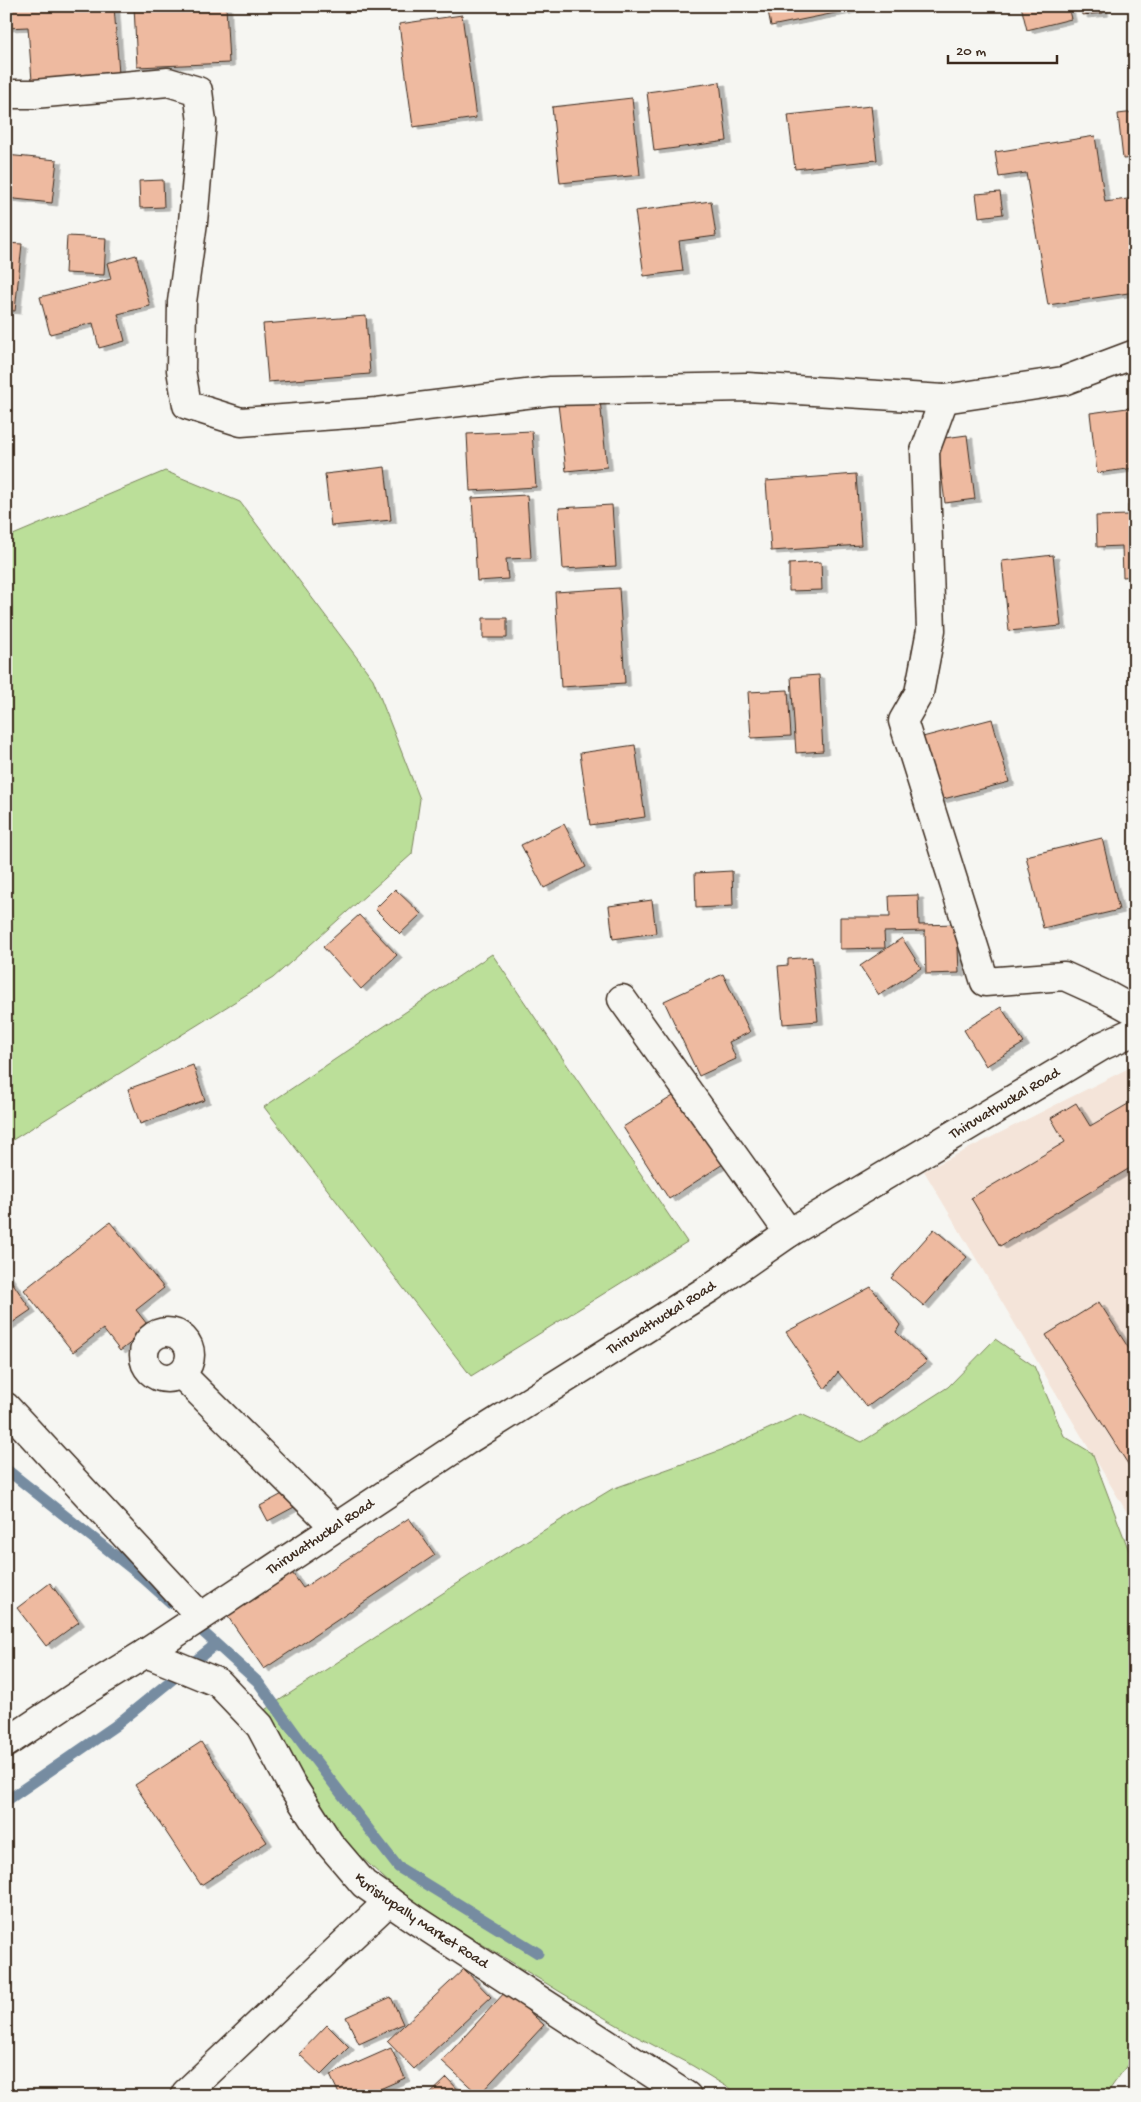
<svg xmlns="http://www.w3.org/2000/svg" width="1141" height="2102" font-family="'Gochi Hand',sans-serif">
<style>
.built{fill:#f4e4d9}
.green{fill:#bbdf99;stroke:#7b845c}
.lines{fill:none;stroke-linecap:round;stroke-linejoin:round}
.stream{stroke:#768ca1;stroke-width:11}
.building{fill:#eebaa0;stroke:#3b2a1e;filter:url(#shadow)}
.minor-casing{stroke:#3b2a1e;stroke-width:31}
.major-casing{stroke:#3b2a1e;stroke-width:31}
.minor{stroke:#f6f6f2;stroke-width:28}
.major{stroke:#f6f6f2;stroke-width:28}
.labels{text-anchor:middle;dominant-baseline:central;stroke-width:4;stroke-linejoin:round;paint-order:stroke}
.street-label{font-size:15px;fill:#3b2a1e;stroke:#f6f6f2}
</style>
<defs>
<filter id="shadow"><feDropShadow dx="5.5" dy="3" stdDeviation="0" flood-color="#0004"/></filter>
</defs>
<rect width="100%" height="100%" fill="#f6f6f2"/>
<filter id="ink" filterUnits="userSpaceOnUse"><feTurbulence type="fractalNoise" baseFrequency=".02" numOctaves="2"/><feDisplacementMap in="SourceGraphic" scale="10" xChannelSelector="R" yChannelSelector="G"/><feConvolveMatrix kernelMatrix="1 2 1 2 8 2 1 2 1" color-interpolation-filters="sRGB"/></filter>
<g filter="url(#ink)">
<!-- built -->
<path class="built" d="M1135,1065V1526L924,1171Z"/>
<!-- green -->
<path class="green" d="M165,471L240,502L373,679L420,799L412,854L273,978L6,1144V538Z
M492,954L687,1242L471,1376L264,1107Z
M995,1339L1034,1366L1064,1436L1092,1453L1131,1556L1135,1557V2054L1105,2096H742L693,2066L636,2036L562,1993L405,1897L337,1835L263,1711L475,1572L612,1489L724,1449L801,1414L862,1442L948,1387Z"/>
<g class="lines">
<!-- stream -->
<path class="stream" d="M6,1469L141,1576L171,1603
M192,1622L258,1682L305,1747L398,1867L538,1953
M6,1801L115,1726L216,1644"/>
</g>
<!-- building -->
<path class="building" d="M6,6H114L119,74L32,81L28,27L6,28Z
M134,6H226L229,63L137,67Z
M767,6H855V9L771,26Z
M1021,6H1068L1071,19L1027,30Z
M1081,6H1102L1103,13L1082,15Z
M462,15L476,118L413,127L399,24Z
M720,82L727,141L654,151L647,92Z
M632,98L640,175L560,183L552,107Z
M871,106L877,160L795,169L788,115Z
M1135,112V158L1123,159L1118,114Z
M1095,136L1105,202L1135,198V292L1048,305L1026,173L999,177L995,152Z
M6,155L57,160L52,203L6,198Z
M163,180L164,207L140,208L139,181Z
M1000,192L1003,214L979,217L976,194Z
M711,201L716,236L679,241L683,271L644,276L635,211Z
M67,236L106,238L104,275L65,273Z
M6,243L22,244L15,311L6,310Z
M136,255L150,306L118,314L125,341L99,348L93,323L50,334L40,297L111,279L107,263Z
M366,316L370,374L268,382L263,324Z
M600,400L607,467L566,471L558,404Z
M1135,407V468L1097,473L1090,413Z
M532,431L536,487L470,491L467,434Z
M967,435L975,499L945,503L937,439Z
M385,467L391,520L331,526L325,474Z
M856,474L861,545L771,551L766,481Z
M527,495L531,558L506,559L508,579L477,581L472,498Z
M612,505L616,566L563,569L559,508Z
M1128,505H1135V576L1123,577L1122,546L1097,547L1096,516L1128,515Z
M1053,555L1061,626L1009,631L1002,561Z
M821,562L822,590L789,591V564Z
M619,588L625,683L561,687L555,592Z
M483,618H507V638H483Z
M819,675L823,751L796,753L791,677Z
M788,690L791,736L751,738L748,692Z
M992,719L1009,782L928,803L911,740Z
M635,745L645,817L590,825L580,753Z
M564,824L586,867L544,888L521,845Z
M1102,838L1119,910L1043,928L1026,856Z
M732,871L733,906L696,908L695,873Z
M395,889L421,914L400,934L375,909Z
M918,895L919,925L957,924L959,973L926,974L925,931L884,932L885,948L840,949V917H890L889,896Z
M652,900L656,933L613,939L609,906Z
M359,915L397,955L361,989L323,947Z
M902,938L921,968L879,995L860,966Z
M812,957L818,1021L783,1024L778,966L788,965V959Z
M723,974L750,1032L729,1042L736,1059L699,1076L664,1001Z
M1001,1007L1024,1043L986,1066L964,1030Z
M193,1065L205,1100L140,1124L128,1089Z
M678,1093L723,1164L669,1199L623,1127Z
M1135,1100V1165L1000,1246L971,1198L1065,1142L1051,1118L1076,1103L1090,1126Z
M110,1222L164,1288L136,1310L150,1328L120,1351L103,1329L73,1352L24,1290Z
M934,1229L967,1257L924,1306L891,1278Z
M6,1273L31,1310L6,1327Z
M871,1287L900,1325L896,1332L927,1362L867,1407L838,1372L825,1389L786,1332Z
M1099,1302L1135,1358V1475L1046,1335Z
M288,1491L296,1506L268,1521L260,1506Z
M409,1518L435,1555L264,1669L226,1614L290,1570L303,1588Z
M50,1583L79,1622L46,1646L17,1608Z
M201,1742L267,1842L201,1885L135,1785Z
M464,1969L491,1997L414,2069L387,2041Z
M506,1991L544,2025L479,2095L442,2061Z
M391,1997L403,2024L359,2044L346,2017Z
M327,2025L349,2047L321,2075L299,2054Z
M391,2048L405,2078L364,2096H340L330,2075Z
M447,2078L464,2096H428Z"/>
<g class="lines">
<defs>
<g id="minor">
<path d="M6,94H34L168,82L198,91L202,122L193,222L182,302L181,370L187,405L241,422L377,412L551,391L747,387L944,399L1063,381L1135,354"/>
<path d="M944,399L925,451L931,630L919,693L903,721L985,982L1064,976L1106,995L1135,1011"/>
<path d="M622,999L789,1233"/>
<circle cx="167" cy="1355" r="23"/>
<path d="M181,1374L335,1527"/>
<path d="M6,1407L200,1616"/>
<path id="s1" d="M146,1653L219,1683L260,1726L291,1784L329,1843L364,1884L416,1920L687,2096"/>
<path d="M186,2093L389,1901"/>
</g>
<g id="major">
<path id="s2" d="M6,1743L75,1697L146,1653L466,1441L710,1288L789,1233L1102,1046L1135,1031"/>
</g>
</defs>
<!-- minor casing -->
<use href="#minor" class="minor-casing"/>
<!-- major casing -->
<use href="#major" class="major-casing"/>
<!-- minor -->
<use href="#minor" class="minor"/>
<!-- major -->
<use href="#major" class="major"/>
</g>
</g>
<g class="labels">
<!-- street labels -->
<g class="street-label">
<text stroke="none"><textPath href="#s2" startOffset="1186">Thiruvathuckal Road</textPath></text>
<text stroke="none"><textPath href="#s2" startOffset="781">Thiruvathuckal Road</textPath></text>
<text stroke="none"><textPath href="#s2" startOffset="376">Thiruvathuckal Road</textPath></text>
<text stroke="none"><textPath href="#s1" startOffset="396">Kurishupally Market Road</textPath></text>
</g>
</g>
<!-- margin -->
<rect width="1141" height="2102" fill="none" stroke="#f6f6f2" stroke-width="25"/>
<rect x="12" y="12" width="1116" height="2077" fill="none" stroke="#3b2a1e" stroke-width="2" filter="url(#ink)"/>
<!-- scale -->
<path d="M948 55v8h109v-8" fill="none" stroke="#3b2a1e" stroke-width="2.5"/>
<text x="956" y="55" font-size="15" fill="#3b2a1e" stroke="#f6f6f2" stroke-width="4" paint-order="stroke">20 m</text>
</svg>
